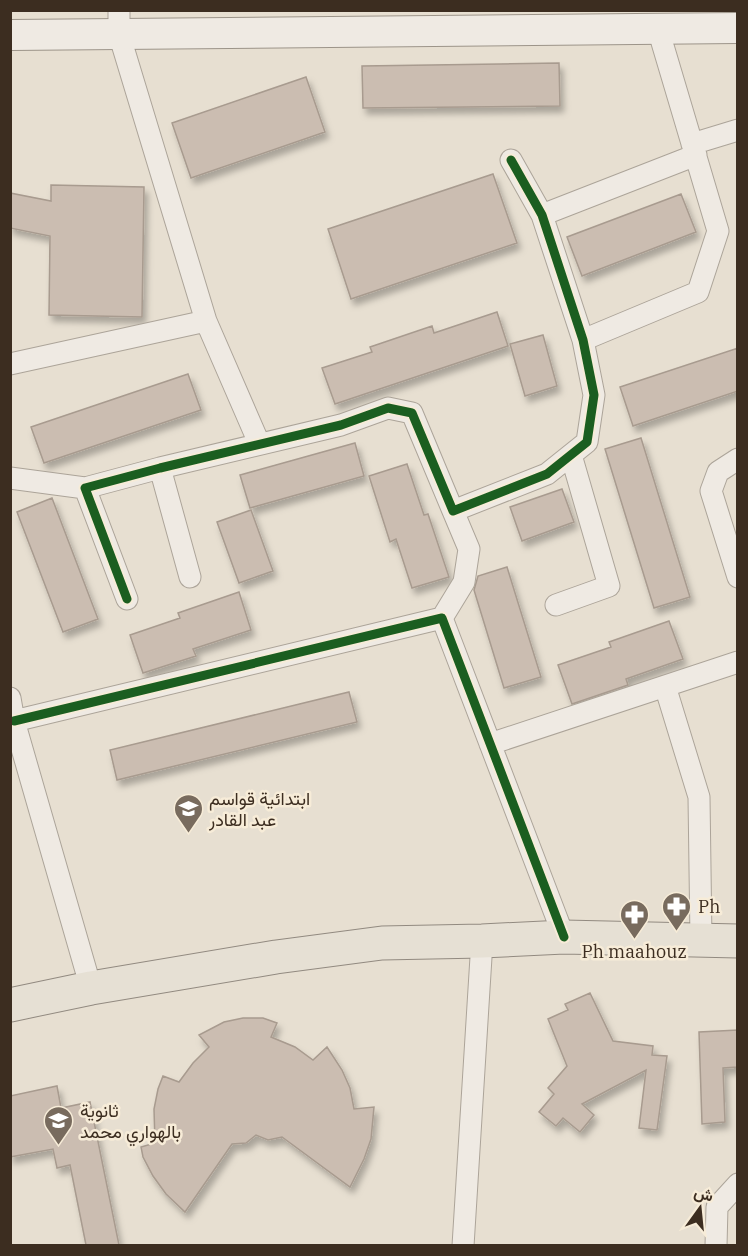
<svg xmlns="http://www.w3.org/2000/svg" width="748" height="1256" font-family="'IBM Plex Serif',Vazirmatn,serif">
<style>
.building{fill:#cbbdb1;stroke:#a89b8f;stroke-width:1.5;filter:url(#shadow)}
.lines{fill:none;stroke-linecap:round;stroke-linejoin:round}
.street-casing{stroke:#aca499;stroke-width:23}
.secondary-casing{stroke:#9c9489;stroke-width:32}
.primary-casing{stroke:#928a80;stroke-width:35}
.street{stroke:#efeae3;stroke-width:21}
.secondary{stroke:#efeae3;stroke-width:30}
.primary{stroke:#e6e0d4;stroke-width:33}
.cycleway-casing{stroke:#f7ecd8;stroke-width:13}
.cycleway{stroke:#1b5e20;stroke-width:9}
.labels{text-anchor:middle;dominant-baseline:central;stroke-width:5;stroke-linejoin:round;paint-order:stroke}
.poi-label{font-size:18px;fill:#3c2d20;stroke:#f7ecd8;text-anchor:start}
</style>
<defs>
<filter id="shadow"><feDropShadow dx="3.5" dy="6" stdDeviation="3" flood-color="#0004"/></filter>
</defs>
<rect width="100%" height="100%" fill="#e7dfd1"/>
<!-- building -->
<path class="building" d="M559,63L560,106L363,108L362,66Z
M306,77L325,132L191,178L172,123Z
M493,174L517,243L351,299L328,229Z
M51,185L144,187L142,317L49,315L50,236L10,228V193L51,201Z
M681,194L696,232L582,276L567,237Z
M497,312L508,346L335,404L322,368L372,352L370,347L432,326L434,333Z
M543,335L557,386L525,396L510,344Z
M738,348V391L633,426L620,387Z
M188,374L201,410L44,463L31,427Z
M641,438L690,597L654,608L605,449Z
M355,443L364,476L250,508L240,475Z
M407,464L424,515L428,514L449,577L412,588L396,539L390,542L369,476Z
M562,489L574,522L522,541L510,507Z
M52,498L98,619L63,632L17,512Z
M251,510L273,571L239,583L217,522Z
M507,567L541,677L504,688L474,590L478,576Z
M239,592L251,630L193,649L196,656L143,673L130,635L180,618L178,613Z
M669,621L683,659L626,679L628,685L572,704L558,665L611,647L609,642Z
M349,692L357,722L117,780L110,750Z
M590,993L613,1041L653,1046L652,1055L667,1056L657,1130L639,1128L646,1070L582,1104L594,1115L580,1132L563,1118L556,1126L539,1112L554,1094L548,1088L567,1066L548,1019L568,1010L565,1004Z
M243,1018H263L277,1023L271,1037L295,1047L313,1060L327,1047L342,1070L350,1088L354,1109L374,1107L371,1139L364,1159L350,1187L282,1137L268,1140L256,1135L246,1143L232,1144L185,1212L166,1194L153,1176L143,1157L141,1147L155,1143L154,1109L158,1089L163,1076L179,1082L193,1063L209,1047L199,1035L224,1022Z
M738,1030V1067L723,1068L725,1122L702,1124L699,1032Z
M57,1086L61,1108L90,1102L119,1245H86L70,1165L57,1168L53,1149L10,1157V1096Z"/>
<g class="lines">
<defs>
<path id="street" d="M119,10V34L206,321L259,443
M692,144L738,130
M542,215L696,155
M583,340L698,292L718,231L658,29
M10,364L206,321
M738,459L718,472L711,491L738,577
M160,468L190,577
M10,478L85,488
M127,599L85,488L160,468L341,425L388,408L412,413L453,511L547,474L587,442L594,395L583,340L542,215L511,160
M556,605L609,586L571,455
M442,618L464,582L469,549L453,511
M665,686L699,797L701,940
M10,698L14,721L91,988
M14,721L442,618L564,937
M490,744L738,662
M463,1246L482,941
M716,1246L717,1207L738,1184"/>
<path id="secondary" d="M10,35L738,28"/>
<path id="primary" d="M10,1005L91,988L276,957L382,943L482,941L564,937L738,941"/>
</defs>
<!-- street casing -->
<use href="#street" class="street-casing"/>
<!-- secondary casing -->
<use href="#secondary" class="secondary-casing"/>
<!-- primary casing -->
<use href="#primary" class="primary-casing"/>
<!-- street -->
<use href="#street" class="street"/>
<!-- secondary -->
<use href="#secondary" class="secondary"/>
<!-- primary -->
<use href="#primary" class="primary"/>
<defs>
<path id="cycleway" d="M127,599L85,488L160,468L341,425L388,408L412,413L453,511L547,474L587,442L594,395L583,340L542,215L511,160
M14,721L442,618L564,937"/>
</defs>
<!-- cycleway casing -->
<use href="#cycleway" class="cycleway-casing"/>
<!-- cycleway -->
<use href="#cycleway" class="cycleway"/>
</g>
<!-- icons -->
<defs>
<symbol id="school-pin" viewBox="-11 -11 22 30"><path d="M0 17L-7.5 6A9.5 9.5 0 1 1 7.5 6Z" fill="#786b5e" stroke="#f7ecd8"/><path d="M0-5L7-2L0 1L-7-2ZM-4 1L0 2.5L4 1V4Q0 6-4 4Z" fill="#fff"/></symbol>
<symbol id="pharmacy-pin" viewBox="-11 -11 22 30"><path d="M0 17L-7.5 6A9.5 9.5 0 1 1 7.5 6Z" fill="#786b5e" stroke="#f7ecd8"/><path d="M-2-6h4v4h4v4h-4v4h-4v-4h-4v-4h4Z" fill="#fff"/></symbol>
</defs>
<g fill-rule="evenodd">
<use href="#school-pin" x="172" y="792" width="33" height="45"/>
<use href="#pharmacy-pin" x="660" y="890" width="33" height="45"/>
<use href="#pharmacy-pin" x="618" y="898" width="33" height="45"/>
<use href="#school-pin" x="42" y="1104" width="33" height="45"/>
</g>
<g class="labels">
<!-- poi labels -->
<g class="poi-label">
<text x="209" y="798">ابتدائية قواسم<tspan x="209" dy="21">عبد القادر</tspan></text>
<text x="698" y="906">Ph</text>
<text x="634" y="951" text-anchor="middle">Ph maahouz</text>
<text x="80" y="1110">ثانوية<tspan x="80" dy="21">بالهواري محمد</tspan></text>
</g>
</g>
<!-- border -->
<rect width="748" height="1256" fill="none" stroke="#3c2d20" stroke-width="24"/>
<!-- north arrow -->
<g transform="translate(700 1208) rotate(15)" stroke="#f7ecd8" stroke-width="4.5" paint-order="stroke">
<path d="M0-4.5L10 22L0 15L-10 22Z" fill="#3c2d20"/>
<text y="-9" font-size="16" font-weight="bold" text-anchor="middle" fill="#3c2d20">ش</text>
</g>
</svg>
